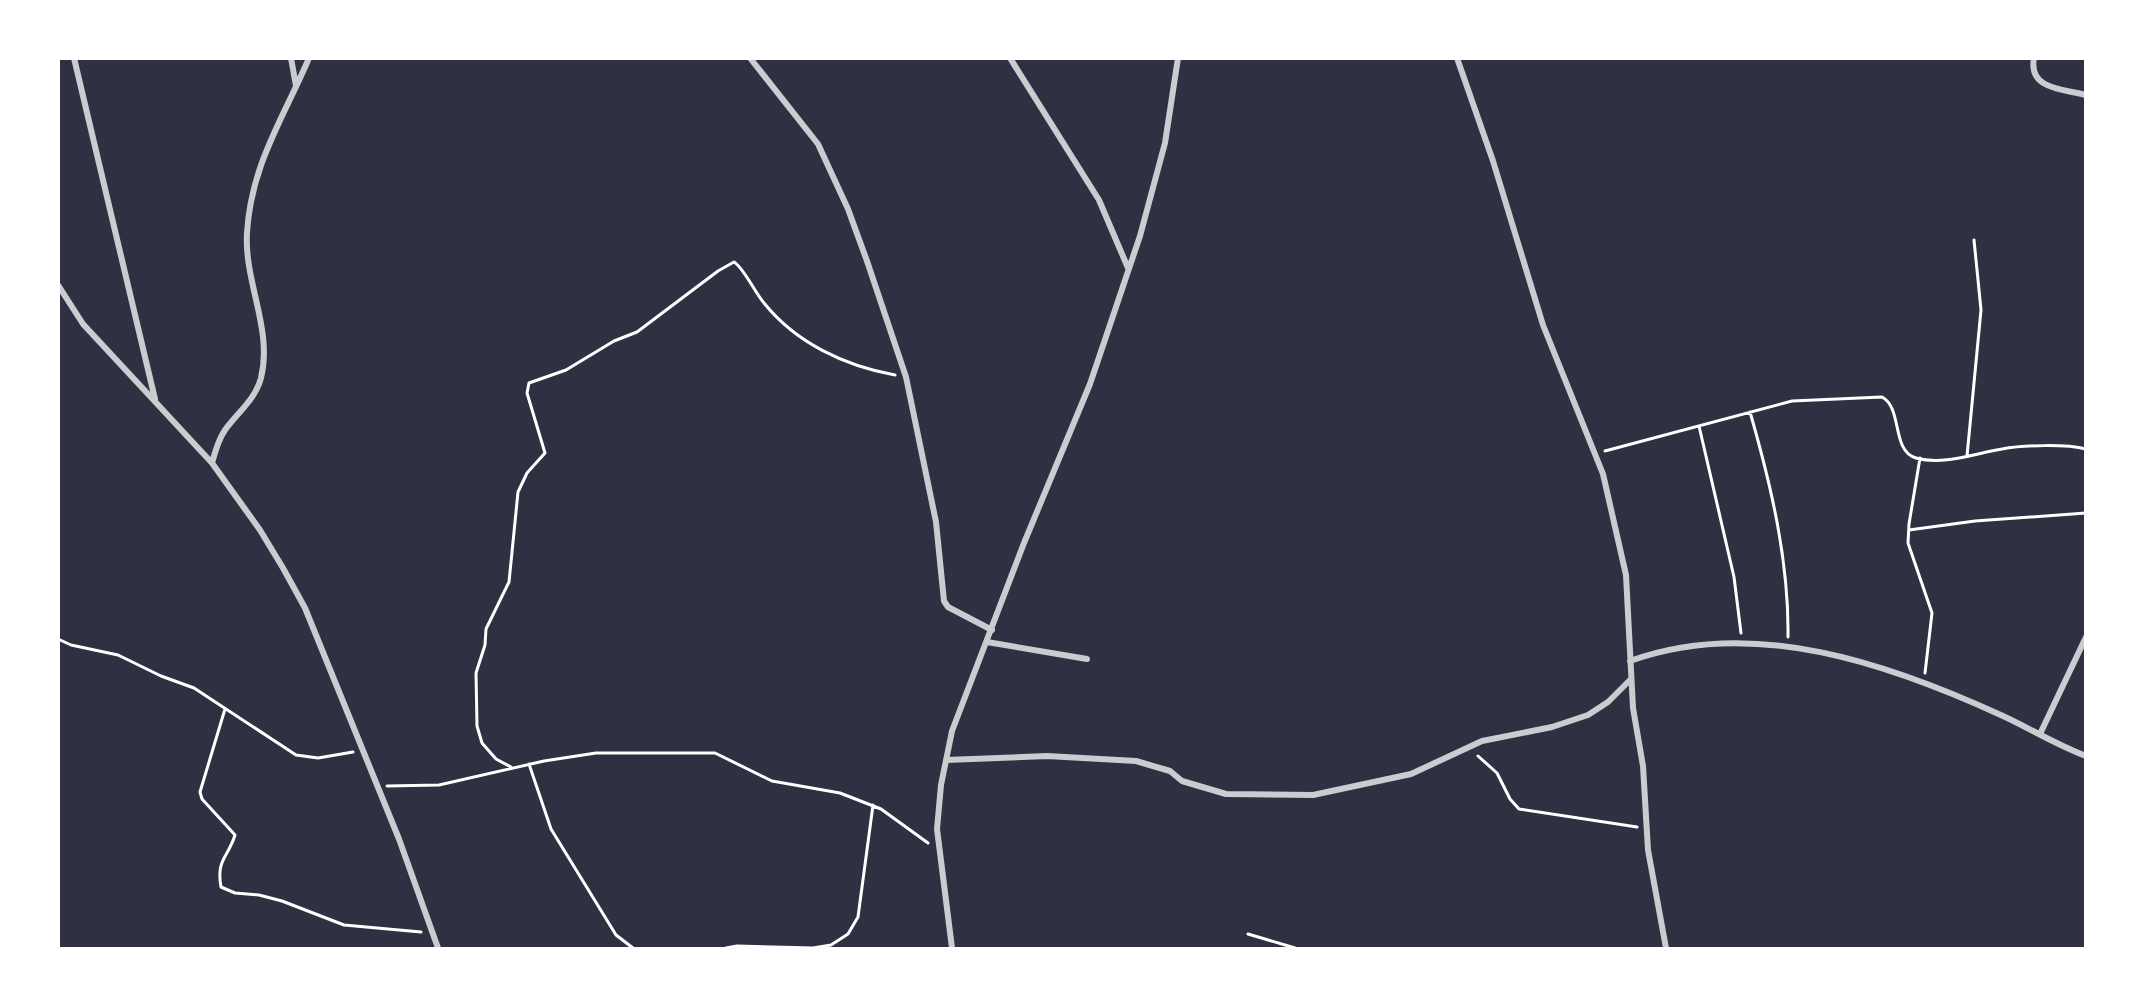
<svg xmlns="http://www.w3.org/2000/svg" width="2144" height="1007" font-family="'Alegreya Sans',sans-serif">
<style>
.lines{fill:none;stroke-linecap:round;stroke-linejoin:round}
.path{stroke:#fff;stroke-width:3}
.minor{stroke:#caccd0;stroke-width:6}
</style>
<rect width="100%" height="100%" fill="#2d3142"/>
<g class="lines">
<!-- path -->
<path class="path" d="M1750,412C1771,485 1789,561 1788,637
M1699,426L1734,577L1741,633
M1605,451L1792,401L1882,397C1903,408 1891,451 1916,458C1943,466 1976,453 2002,449C2023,445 2066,444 2086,449
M1967,456L1981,310L1974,240
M1920,458L1909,524L1908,543L1932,613L1925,673
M1909,530L1975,521L2086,513
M58,639L71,645L118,655L161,676L194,688L296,755L318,758L353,752
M225,709L200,792L202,799L235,835C228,858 216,859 221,887L235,893L259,895L282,901L344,925L421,932
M1478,756L1497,773L1510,799L1519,809L1637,827
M529,764L551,829L616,935L633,948
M511,767L496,759L482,743L477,726L476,673L485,645L486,629L509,582L518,492L527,473L545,453L527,393L529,383L566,370L614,341L637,332L718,271L734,262C744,268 755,293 764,303C796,343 845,366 895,375
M387,786L439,785L544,761L596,753H715L772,781L840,793L881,809L928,843
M1248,934L1295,948
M726,948L737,946L813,948L831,945L848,934L858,917L873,805"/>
<!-- minor -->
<path class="minor" d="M74,58L155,399
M291,58L296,86
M750,58L818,144L848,209L867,261L906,377L936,522L944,601L948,607L992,630
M1010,58L1099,200L1128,268
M1457,58L1493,161L1543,325L1603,474L1626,575L1633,708L1643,766L1648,850L1666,948
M2034,58C2028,89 2062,89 2086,95
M58,285L83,324L212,463L260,530L283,568L305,608L399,839L438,948
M212,463C215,452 218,440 225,430C238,412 255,400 261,378C273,329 244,282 247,233C251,165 283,119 309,58
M987,642L1087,659
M1630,661C1753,616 1890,664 2003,716C2031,729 2057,745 2086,756
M2040,734L2086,637
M946,760L1047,756L1136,761L1170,771L1182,781L1226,794L1313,795L1411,774L1482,741L1552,727L1588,715L1608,702L1631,679
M952,948L937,829L941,785L952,731L1024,543L1090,384L1140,236L1165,143L1178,58"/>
</g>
<!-- border -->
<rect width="2144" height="1007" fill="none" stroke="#ffffff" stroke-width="120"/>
</svg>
